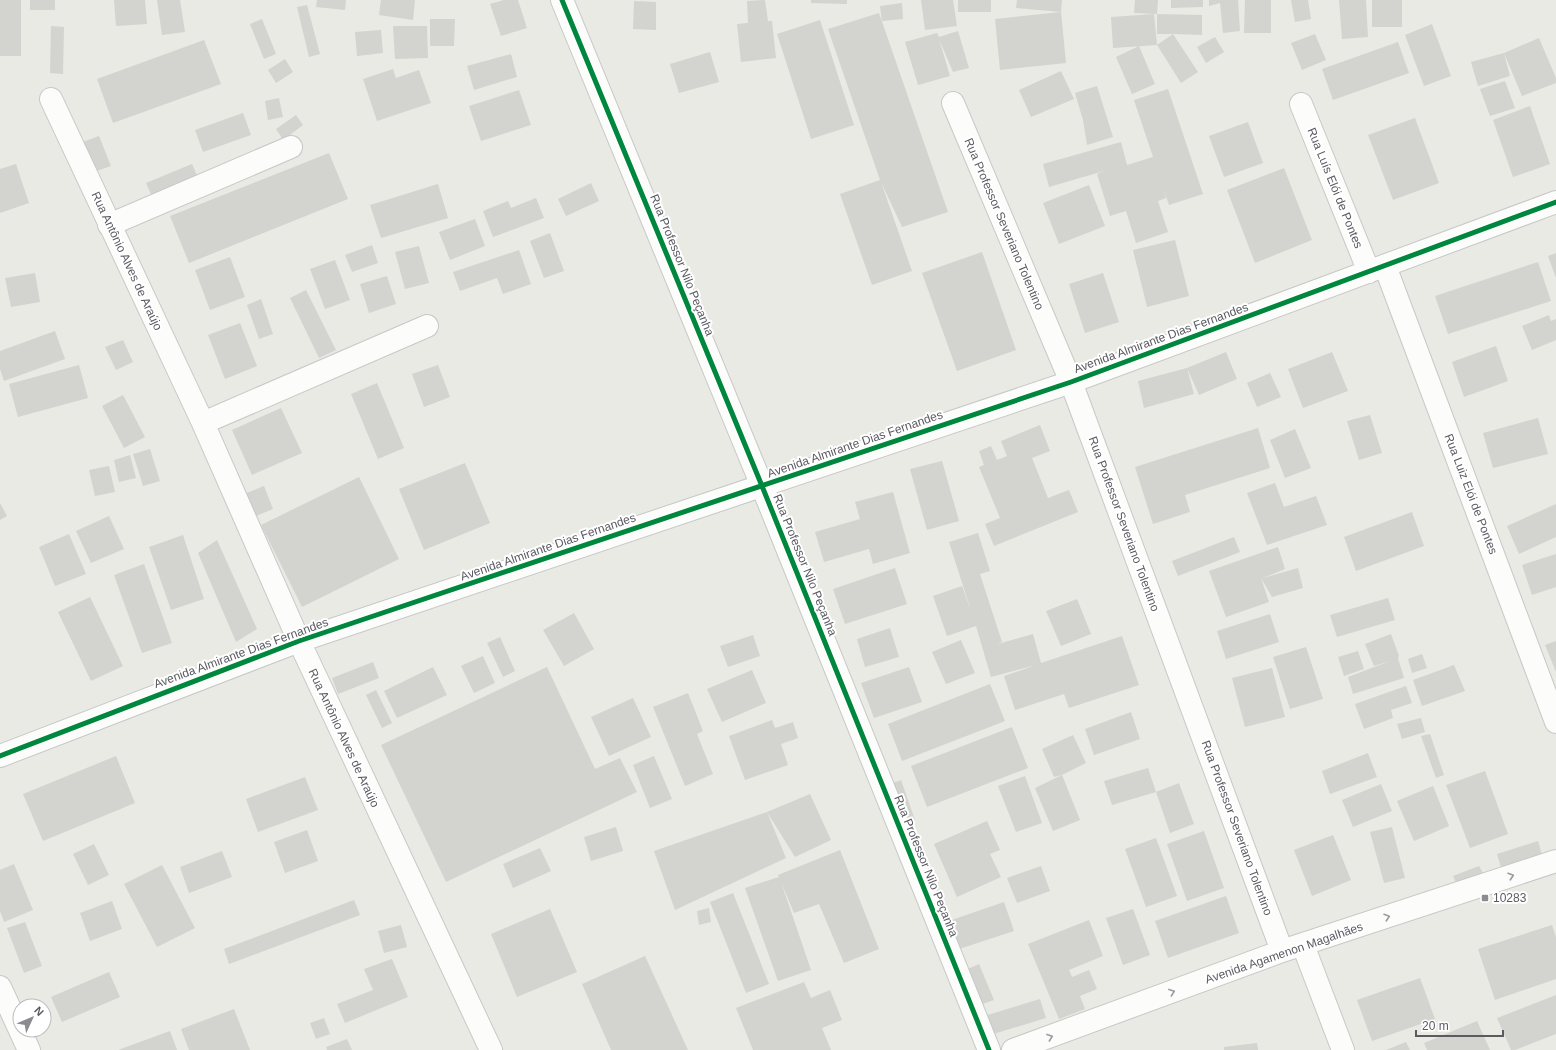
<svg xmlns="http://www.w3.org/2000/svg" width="1556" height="1050" font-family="Helvetica,sans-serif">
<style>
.building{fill:#d3d3cf}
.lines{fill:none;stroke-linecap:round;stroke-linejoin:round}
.minor-casing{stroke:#c7c8c8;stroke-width:24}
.minor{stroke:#fcfcfb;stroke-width:22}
.cycleway-casing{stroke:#fff;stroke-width:8}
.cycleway{stroke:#00873e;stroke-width:5}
.oneway{stroke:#9b9b9f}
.poi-dot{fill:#8c8c90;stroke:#fff;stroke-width:1.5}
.labels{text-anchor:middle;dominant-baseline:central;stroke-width:4;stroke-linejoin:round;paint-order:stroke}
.street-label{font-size:12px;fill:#5a5a62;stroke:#fff}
.poi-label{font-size:12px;fill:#5a5a62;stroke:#fff;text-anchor:start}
</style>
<rect width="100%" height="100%" fill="#e9eae4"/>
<!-- building -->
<path class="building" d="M0,0H21V56H0Z
M30,0H55V10H30Z
M114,0H145L147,24L116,26Z
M157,0H180L185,32L162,35Z
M317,0H346L345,10L316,7Z
M381,0H415L413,20L379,15Z
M504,0H518L527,28L501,36L490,4Z
M765,0L768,21H772L776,58L741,62L737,24L748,23L747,1Z
M811,0H847V4L811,3Z
M921,0H953L957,26L925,30Z
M958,0H991V12H958Z
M1017,0H1062L1061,12L1016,8Z
M1135,0H1158L1157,14L1134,13Z
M1171,0H1203V7L1171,8Z
M1209,0H1238L1240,31L1223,33L1220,3L1209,6Z
M1245,0H1271V33H1244Z
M1291,0H1308L1311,19L1295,22Z
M1339,0H1366L1368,37L1342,39Z
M1372,0H1402V27H1372Z
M634,1L656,2V30L633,29Z
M902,3L903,19L882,21L880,6Z
M307,5L320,54L309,57L297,7Z
M1061,12L1066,63L1000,70L995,19Z
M879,13L948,212L902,227L881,182L912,271L872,285L840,194L880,180L828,29Z
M1154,14L1157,45L1113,48L1111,17Z
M1157,14L1202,15V35L1173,34L1198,72L1181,83L1157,45L1173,34H1157Z
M262,19L276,54L264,59L250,24Z
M430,19H455L454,46H430Z
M820,20L854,125L811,139L777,34Z
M1432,24L1451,76L1424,86L1405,35Z
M51,26L64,27L63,74L50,73Z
M393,26H427L428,58L395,59Z
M381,30L383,53L357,56L355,32Z
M958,31L969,68L953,72L939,39L950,76L918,85L905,42L937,33L939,37Z
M1315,34L1326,60L1302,70L1291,43Z
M1215,37L1224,52L1206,63L1197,47Z
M1539,38L1556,78V83L1522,96L1504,53Z
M204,40L221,84L113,123L97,79Z
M1398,42L1409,73L1333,100L1322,69Z
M1139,46L1155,84L1132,94L1116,57Z
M710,52L719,82L679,93L670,64Z
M1504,53L1510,76L1478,86L1471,62Z
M511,54L517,77L474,90L467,66Z
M285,59L293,72L276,83L268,70Z
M393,69L396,78L419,70L431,103L377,121L363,79Z
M1061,71L1074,99L1031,117L1019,90Z
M1505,81L1515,108L1490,116L1480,89Z
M1097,86L1113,137L1087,145L1083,120L1075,93Z
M1168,89L1203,194L1169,205L1163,188L1166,198L1158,201L1168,232L1136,243L1126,211L1110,216L1097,174L1104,171L1049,187L1043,164L1121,142L1127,165L1153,157L1134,100Z
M519,90L531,125L481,141L469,106Z
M279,98L283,117L268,120L265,101Z
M1530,106L1550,164L1513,177L1493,120Z
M243,113L251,135L203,152L195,130Z
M296,115L303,125L283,140L276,129Z
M1415,118L1439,183L1393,200L1368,135Z
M1248,122L1263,163L1224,177L1209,136Z
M99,136L111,166L91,173L80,143Z
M329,153L348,199L189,263L170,216Z
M16,164L29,203L0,213V169Z
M192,164L199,180L153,199L146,183Z
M1284,168L1312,240L1255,263L1227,190Z
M591,183L599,201L566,216L558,199Z
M438,184L448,218L381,238L370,205Z
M1089,185L1105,226L1059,244L1043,203Z
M536,198L544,218L493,237L483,211L508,201L511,208Z
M475,219L485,246L450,260L439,232Z
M550,233L564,271L544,278L530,241Z
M1175,240L1189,296L1147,307L1133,250Z
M372,245L378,263L352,272L345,255Z
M419,246L429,283L405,289L395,252Z
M519,250L531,284L503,294L497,278L460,291L453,272Z
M982,252L1016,350L957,371L922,273Z
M1556,253V278L1548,256Z
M230,257L245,297L210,310L195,270Z
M335,260L350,300L325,309L310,269Z
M1538,262L1551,301L1448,334L1435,296Z
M35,273L40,302L11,307L5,278Z
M1103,273L1119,322L1085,333L1069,284Z
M387,276L396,304L369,313L360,284Z
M306,290L336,350L319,358L290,298Z
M261,299L273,334L259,339L247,305Z
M1549,315L1551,321L1556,319V340L1532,350L1522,326Z
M240,323L257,366L225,379L208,335Z
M55,331L65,359L4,381L0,369V351Z
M123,340L133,362L116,370L105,347Z
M1496,346L1508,381L1464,397L1452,362Z
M1226,352L1237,379L1199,395L1187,368Z
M1332,352L1348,391L1303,408L1288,369Z
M79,365L88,398L18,417L9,384Z
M438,365L450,397L424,407L412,374Z
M1187,368L1194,394L1144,408L1138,381Z
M1270,373L1281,397L1257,407L1247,383Z
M377,383L404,448L378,459L351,394Z
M123,395L145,437L124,448L102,406Z
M281,408L302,453L252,475L232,430Z
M1370,415L1382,453L1359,460L1347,421Z
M1538,418L1548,454L1493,468L1483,433Z
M1040,425L1050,451L1032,458L1048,498L1069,490L1078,512L994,546L985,524L1000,518L979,467L984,465L979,451L991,446L997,460L1007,456L1001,441Z
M1258,428L1270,468L1185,495L1190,512L1153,524L1135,467Z
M1295,429L1311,468L1285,478L1270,440Z
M150,449L160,481L143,486L133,454Z
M130,455L136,478L119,482L114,460Z
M942,461L959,521L927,530L910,469Z
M465,463L490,523L424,550L399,489Z
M109,466L115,492L95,496L89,470Z
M359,477L399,559L302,607L261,525Z
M1275,483L1284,507L1316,496L1327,525L1267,545L1247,493Z
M264,486L273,509L251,518L242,495Z
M893,492L910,553L873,564L869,549L824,562L815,532L860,519L855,502Z
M0,503L7,516L0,520Z
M1556,504V537L1519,554L1507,526Z
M1412,512L1424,546L1356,571L1344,537Z
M109,516L124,549L91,563L76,531Z
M978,533L990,571L980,574L1002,642L998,644L1033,634L1041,663L1122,636L1139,685L1069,708L1064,694L1015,710L1004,676L1036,665L991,677L976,626L947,636L933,596L962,586L972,614L949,542Z
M69,534L86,574L55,586L39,547Z
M183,535L204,599L171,610L149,547Z
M1234,537L1240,552L1178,576L1172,561Z
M217,540L257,629L236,642L198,553Z
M1278,547L1285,569L1263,578L1298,568L1303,588L1272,597L1261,578L1269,602L1226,617L1209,571Z
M1556,554V587L1532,595L1522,565Z
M144,564L172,643L142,653L114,575Z
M895,568L907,604L845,624L833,589Z
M90,597L123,666L91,681L58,612Z
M1388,598L1395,620L1337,637L1330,615Z
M1077,599L1091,634L1061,646L1046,611Z
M574,613L594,649L564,666L543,630Z
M1270,614L1279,642L1226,659L1217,631Z
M890,628L899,657L865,667L857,639Z
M1391,634L1399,656L1398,658L1404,678L1353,694L1348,677L1390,661L1374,666L1365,644Z
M753,635L760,656L728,667L720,646Z
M500,637L515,671L503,677L487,643Z
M961,640L975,673L946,684L932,652Z
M1556,641V672L1545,645Z
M1306,647L1323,699L1290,709L1273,657Z
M1358,651L1364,669L1344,676L1338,657Z
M1422,654L1427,668L1412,673L1408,659Z
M483,656L495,683L474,693L461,666Z
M373,662L379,678L338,694L332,678Z
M1454,665L1465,691L1422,706L1413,680Z
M433,667L447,695L397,718L384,691Z
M547,667L595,769L620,758L637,792L446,882L381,745Z
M909,667L922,702L874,718L861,683Z
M1272,668L1285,717L1245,727L1232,678Z
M752,670L766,703L722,722L707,689Z
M990,684L1005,721L902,761L888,724Z
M1406,686L1412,703L1391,710L1393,718L1364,729L1355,704Z
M376,690L392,723L382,728L366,695Z
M688,693L703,731L697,734L713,774L685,786L653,707Z
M633,698L651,737L609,756L591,717Z
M1131,712L1140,739L1094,755L1085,729Z
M1421,718L1425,732L1402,739L1397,724Z
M772,720L775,728L793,722L798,738L781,744L788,765L745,780L729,736Z
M1012,727L1028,768L927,807L911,766Z
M1430,734L1444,775L1436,778L1421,736Z
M1073,735L1086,763L1062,775L1054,777L1042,749Z
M1368,753L1377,777L1330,794L1322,771Z
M116,756L135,803L43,841L23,794Z
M654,756L672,799L650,808L633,765Z
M1148,768L1156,792L1112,805L1104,781Z
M1485,771L1508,834L1470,848L1446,785Z
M1062,775L1080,820L1053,831L1035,788Z
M1025,776L1042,823L1016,832L998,786Z
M305,777L318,810L258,832L246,799Z
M901,780L915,820L901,824L888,785Z
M1179,783L1194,824L1170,833L1156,792Z
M1381,784L1392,811L1353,827L1342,800Z
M1433,786L1449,826L1414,841L1397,801Z
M810,794L831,840L795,857L767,812Z
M767,812L786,858L675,910L654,851Z
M987,821L1000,850L990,854L1001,877L957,897L934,844Z
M616,827L623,851L591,861L584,837Z
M1392,827L1405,878L1384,883L1370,832Z
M307,830L318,861L285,873L274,842Z
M1204,831L1224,888L1187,901L1167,844Z
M1333,835L1351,880L1312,896L1294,850Z
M1156,838L1177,896L1146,907L1125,849Z
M1538,841L1544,862L1503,874L1497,854Z
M94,844L109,875L88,885L73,854Z
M540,848L551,871L513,888L503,864Z
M840,850L879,949L844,963L819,904L794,913L781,882L811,970L778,981L745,888L779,877L778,875Z
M222,851L232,877L189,893L180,867Z
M14,864L33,910L4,922L0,911V870Z
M162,865L195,928L157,947L124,884Z
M1041,866L1050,891L1017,903L1007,878Z
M1479,866L1486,878L1458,887L1453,876Z
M733,893L769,984L746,993L710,902Z
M1226,896L1239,933L1168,958L1155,921Z
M354,900L360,915L229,964L224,949Z
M112,901L122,929L90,941L80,913Z
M1004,902L1014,931L953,951L943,923Z
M709,908L711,922L699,925L697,911Z
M550,909L577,972L517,997L491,934Z
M1133,909L1150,955L1123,965L1106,918Z
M1089,920L1103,956L1069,970L1072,977L1089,970L1097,989L1080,996L1085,1009L1059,1019L1028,944Z
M25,922L42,966L24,973L7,928Z
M401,925L407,947L384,953L378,931Z
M1552,925L1556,937V979L1495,1000L1478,949Z
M645,956L688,1050H611L582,984Z
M392,959L408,997L345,1023L337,1004L373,990L364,969Z
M979,964L994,1000L974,1007L961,972Z
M109,972L120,997L62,1022L51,997Z
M1420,978L1435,1019L1372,1041L1357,1000Z
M804,982L811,998L830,990L842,1020L822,1028L831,1050H753L736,1008Z
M1556,995V1034L1515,1050H1511L1497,1018Z
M1040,999L1046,1018L987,1036L981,1017Z
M234,1009L250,1050H189L181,1029Z
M324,1018L330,1034L316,1039L310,1023Z
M1477,1021L1490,1050H1427L1424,1043Z
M170,1031L177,1050H118Z
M347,1039L352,1050H327L326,1047Z
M1406,1042L1410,1050H1386Z
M1257,1043L1258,1050H1224V1047Z"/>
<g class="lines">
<defs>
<path id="minor" d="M562,0L762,486L989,1050
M51,99L203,423L299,641L491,1050
M953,103L1071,382L1282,951
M1301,104L1369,272
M109,225L291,147
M1385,266L1556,722
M203,423L427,326
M0,756L299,641L1071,382L1556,202
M1303,945L1343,1050
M0,987L29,1050
M1013,1050L1282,951L1556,861"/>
</defs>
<!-- minor casing -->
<use href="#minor" class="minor-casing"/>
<!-- minor -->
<use href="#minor" class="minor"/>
<defs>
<path id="cycleway" d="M562,0L762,486L989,1050
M0,756L299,641L1071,382L1556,202"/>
</defs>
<!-- cycleway casing -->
<use href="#cycleway" class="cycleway-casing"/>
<!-- cycleway -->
<use href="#cycleway" class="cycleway"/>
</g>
<!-- one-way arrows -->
<defs><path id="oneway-chevron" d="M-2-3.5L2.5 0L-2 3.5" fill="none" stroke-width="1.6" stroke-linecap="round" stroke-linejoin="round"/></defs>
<g class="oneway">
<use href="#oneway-chevron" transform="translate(1511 876) rotate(-18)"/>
<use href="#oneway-chevron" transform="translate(1387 917) rotate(-18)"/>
<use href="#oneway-chevron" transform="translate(1172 992) rotate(-20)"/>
<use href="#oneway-chevron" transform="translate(1050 1037) rotate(-20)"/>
</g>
<!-- markers -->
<rect class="poi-dot" x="1481" y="894" width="8" height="8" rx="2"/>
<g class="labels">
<!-- street labels -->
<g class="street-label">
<text transform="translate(1335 188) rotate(68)">Rua Luís Elói de Pontes</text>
<text transform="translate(1004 224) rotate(67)">Rua Professor Severiano Tolentino</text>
<text transform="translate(127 261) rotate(65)">Rua Antônio Alves de Araújo</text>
<text transform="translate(682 265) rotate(68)">Rua Professor Nilo Peçanha</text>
<text transform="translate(1161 338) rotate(-20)">Avenida Almirante Dias Fernandes</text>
<text transform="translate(855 444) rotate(-19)">Avenida Almirante Dias Fernandes</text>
<text transform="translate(1471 494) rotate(69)">Rua Luiz Elói de Pontes</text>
<text transform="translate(1124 524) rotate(70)">Rua Professor Severiano Tolentino</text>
<text transform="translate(548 547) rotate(-19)">Avenida Almirante Dias Fernandes</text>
<text transform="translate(805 565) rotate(68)">Rua Professor Nilo Peçanha</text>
<text transform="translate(241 653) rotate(-20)">Avenida Almirante Dias Fernandes</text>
<text transform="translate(344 738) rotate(65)">Rua Antônio Alves de Araújo</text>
<text transform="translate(1237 828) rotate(70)">Rua Professor Severiano Tolentino</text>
<text transform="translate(926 866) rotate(68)">Rua Professor Nilo Peçanha</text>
<text transform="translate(1284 953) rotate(-19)">Avenida Agamenon Magalhães</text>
</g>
<!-- poi labels -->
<g class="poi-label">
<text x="1493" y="898">10283</text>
</g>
</g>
<!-- north arrow -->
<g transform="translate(32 1018) rotate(46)"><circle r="19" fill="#ffffff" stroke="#bdbdc0"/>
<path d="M0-3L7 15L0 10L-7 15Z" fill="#8c8c90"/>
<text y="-6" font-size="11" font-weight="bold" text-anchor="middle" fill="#5a5a62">N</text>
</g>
<!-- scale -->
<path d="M1416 1030v6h87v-6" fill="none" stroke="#5a5a62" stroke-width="2"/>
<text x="1422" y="1030" font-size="12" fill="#5a5a62" stroke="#ffffff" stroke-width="3" paint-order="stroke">20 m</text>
</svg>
